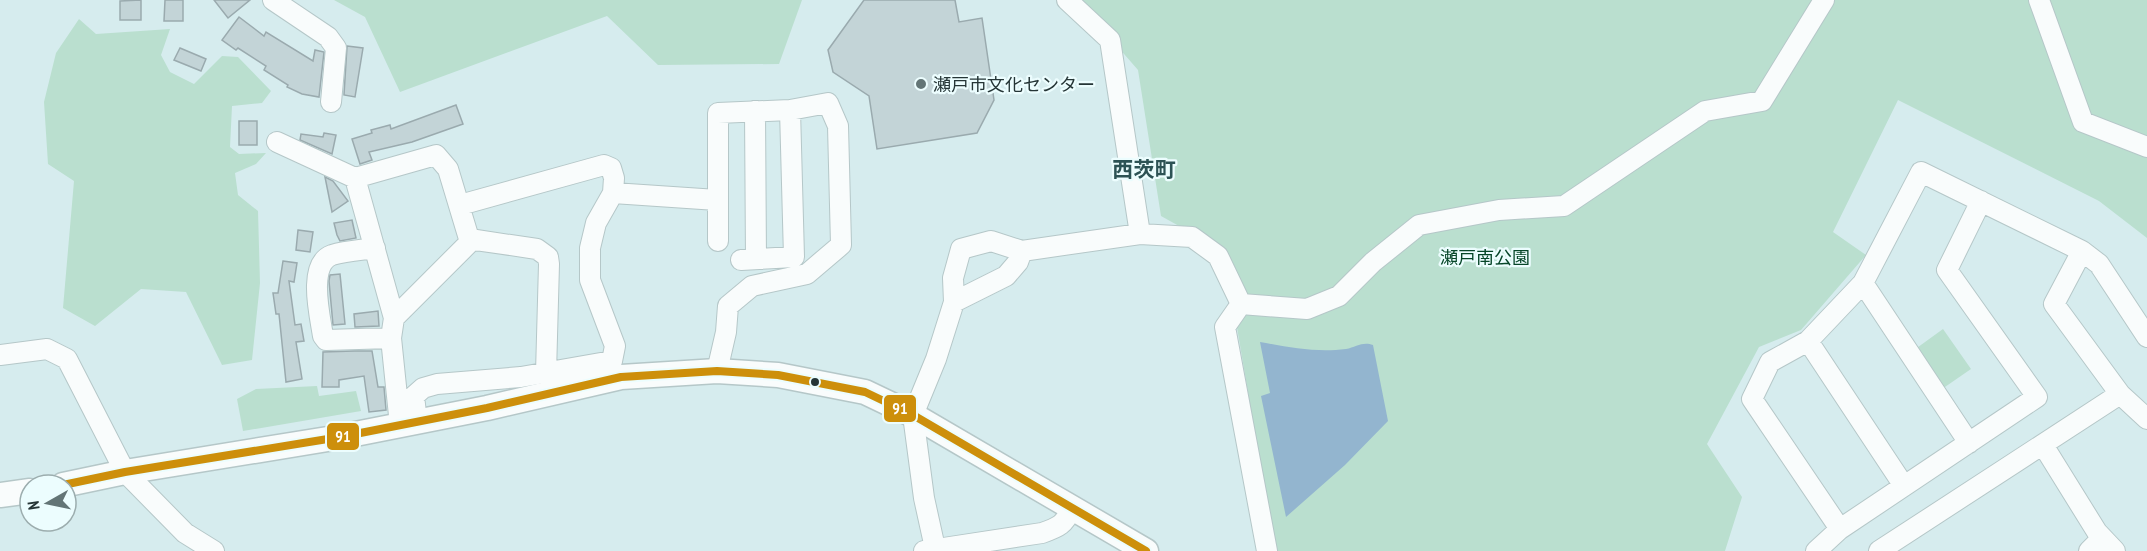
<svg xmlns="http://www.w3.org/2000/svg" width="2147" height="551" font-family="'PT Sans Narrow','Noto Sans JP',sans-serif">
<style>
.green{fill:#badfcf}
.water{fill:#93b5cf}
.building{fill:#c3d4d7;stroke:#9aaaae;stroke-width:1.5}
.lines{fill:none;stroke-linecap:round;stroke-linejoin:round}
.minor-casing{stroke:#b5c7c8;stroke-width:22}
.major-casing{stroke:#b5c7c8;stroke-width:27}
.minor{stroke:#f9fcfc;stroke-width:20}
.major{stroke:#f9fcfc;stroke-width:24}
.bus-1-casing{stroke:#ecfdfe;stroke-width:12}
.bus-1{stroke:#cd8f0b;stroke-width:8}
.poi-dot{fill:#637576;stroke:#ecfdfe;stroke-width:2}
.bus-dot{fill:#253536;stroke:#ecfdfe;stroke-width:2}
.labels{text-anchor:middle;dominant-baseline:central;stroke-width:4.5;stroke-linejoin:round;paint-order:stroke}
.poi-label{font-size:18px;fill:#253536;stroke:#ecfdfe;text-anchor:start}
.park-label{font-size:18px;fill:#064628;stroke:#ecfdfe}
.quarter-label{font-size:21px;font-weight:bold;fill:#2d5355;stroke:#ecfdfe}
.line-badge{stroke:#ecfdfe;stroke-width:2}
.badge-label{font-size:16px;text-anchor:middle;font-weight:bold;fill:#fff}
</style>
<rect width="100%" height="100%" fill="#d6ecee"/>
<!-- green -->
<path class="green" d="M334,0H802L779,64L658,65L607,16L400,92L365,17Z
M1077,0H2147V238L2099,201L1898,100L1833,232L1866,255L1801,330L1759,347L1707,444L1742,497L1725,551H1275L1224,251L1161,216L1138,70Z
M79,19L96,34L170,29L161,55L170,72L194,84L222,56L238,57L271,91L262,103L232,106L230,147L239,154L266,153L256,164L235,173L238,195L258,211L260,283L252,360L222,365L186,292L141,289L95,326L63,308L74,181L48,164L44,102L56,53Z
M1943,329L1971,369L1942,389L1914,350Z
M317,386L319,396L356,391L361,411L243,431L237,399L256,389Z"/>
<!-- water -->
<path class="water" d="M1260,342C1288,347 1316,353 1346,349C1356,347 1363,341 1373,345L1388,421L1345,465L1286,517L1261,396L1270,393Z"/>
<!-- building -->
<path class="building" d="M141,0V20H120V1Z
M165,0H183V21H164Z
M214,0H250L228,18Z
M864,0H955L959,22L982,18L994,100L977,133L877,149L869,96L833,72L828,50Z
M239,17L264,36L266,32L313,61L315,50L324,52L319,97L302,94L287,87L288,85L264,70L266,66L238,48L236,50L222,40Z
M347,46L363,48L355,97L344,95Z
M180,48L206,59L201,71L174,60Z
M456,105L463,124L412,142L369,152L372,160L360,164L352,139L372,133L371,130L390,125L391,129Z
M239,121H257V145H239Z
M324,133L336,135L332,154L300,140L301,134L323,137Z
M325,177L333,181L348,201L332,212Z
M352,220L356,238L340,241L337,235L334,223Z
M298,230L313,232L310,252L296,250Z
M283,261L297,263L294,282L289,281L295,325L301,324L304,341L296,342L302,379L286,382L279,314H276L273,293H278Z
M340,274L345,324L333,325L329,281L330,275Z
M378,311L379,326L355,327L354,314Z
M354,351H372L378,387H384L386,410L369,412L364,376L339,380V387H322L323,352Z"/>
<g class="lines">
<defs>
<path id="minor" d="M273,0L328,37L336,48L331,102
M2039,0L2083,122L2147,147
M755,111L756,259
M277,142L355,178L436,155L448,169L470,242
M355,178L394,318L391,338L400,425
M613,193L717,200
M1140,234L1192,237L1218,256L1241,304
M375,248C361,250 345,251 332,255C307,264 320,316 323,336L326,340L391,338
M2082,251L2099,264L2147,337
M741,260L794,257L790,110
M1863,283L1969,443
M954,302L1006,276L1018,262L1022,251
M1241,304L1307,309L1339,296L1373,262L1419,225L1499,210L1564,206L1705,111L1762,101L1824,0
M1241,304L1225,327L1267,551
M394,318L470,242L476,240L537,249L548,257L549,264L546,373
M1808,341L1904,486
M0,355L47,349L67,359L125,472L185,533L214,551
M717,371L726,332L728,306L752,286L807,274L841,245L838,126L828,103L790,110L718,113V241
M417,422L414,396L423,388L437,384L521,377L612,361L615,346L590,280V248L596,223L613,193L614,178L611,168L604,165L460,205
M2043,445L2097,532L2115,551
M1840,529L1752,399L1770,362L1808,341L1863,283L1921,172L2082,251L2054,304L2120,394L2147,419
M935,548L924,498L913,415L936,359L954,302L953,278L961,249L991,241L1022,251L1140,234L1110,40L1067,0
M924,551L1042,533C1059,527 1064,525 1072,508
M1816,551L1840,529L2037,397L1947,270L1981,201
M1879,551L2120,394
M2089,551L2102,538"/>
<path id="major" d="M63,485L125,472L340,437L487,408L621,377L717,371L778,375L865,392L913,415L1146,551
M0,495L30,491"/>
</defs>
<!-- minor casing -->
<use href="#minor" class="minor-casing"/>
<!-- major casing -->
<use href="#major" class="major-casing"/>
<!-- minor -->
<use href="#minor" class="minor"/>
<!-- major -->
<use href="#major" class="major"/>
<defs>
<path id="bus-1" d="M63,485L125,472L340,437L487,408L621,377L717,371L778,375L865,392L913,415L1146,551"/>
</defs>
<!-- bus-1 casing -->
<use href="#bus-1" class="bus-1-casing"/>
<!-- bus-1 -->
<use href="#bus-1" class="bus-1"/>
</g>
<!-- markers -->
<circle class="poi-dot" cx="921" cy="84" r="6"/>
<circle class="bus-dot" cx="815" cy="382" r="5"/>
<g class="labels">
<!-- poi labels -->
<g class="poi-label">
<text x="933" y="84">瀬戸市文化センター</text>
</g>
<!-- park labels -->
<g class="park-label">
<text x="1485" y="257">瀬戸南公園</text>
</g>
<!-- quarter labels -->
<g class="quarter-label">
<text x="1144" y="169">西茨町</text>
</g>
</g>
<g class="line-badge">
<rect x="883" y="394" width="34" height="29" rx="6" fill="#cd8f0b"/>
<rect x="326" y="422" width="34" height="29" rx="6" fill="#cd8f0b"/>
</g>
<g class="badge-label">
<text x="900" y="414">91</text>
<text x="343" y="442">91</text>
</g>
<!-- north arrow -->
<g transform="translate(48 503) rotate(261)"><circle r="28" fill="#ecfdfe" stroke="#9cadae" stroke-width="1.5"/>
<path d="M0-4.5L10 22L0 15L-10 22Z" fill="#637576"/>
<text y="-9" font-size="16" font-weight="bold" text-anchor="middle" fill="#253536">N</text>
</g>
</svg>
